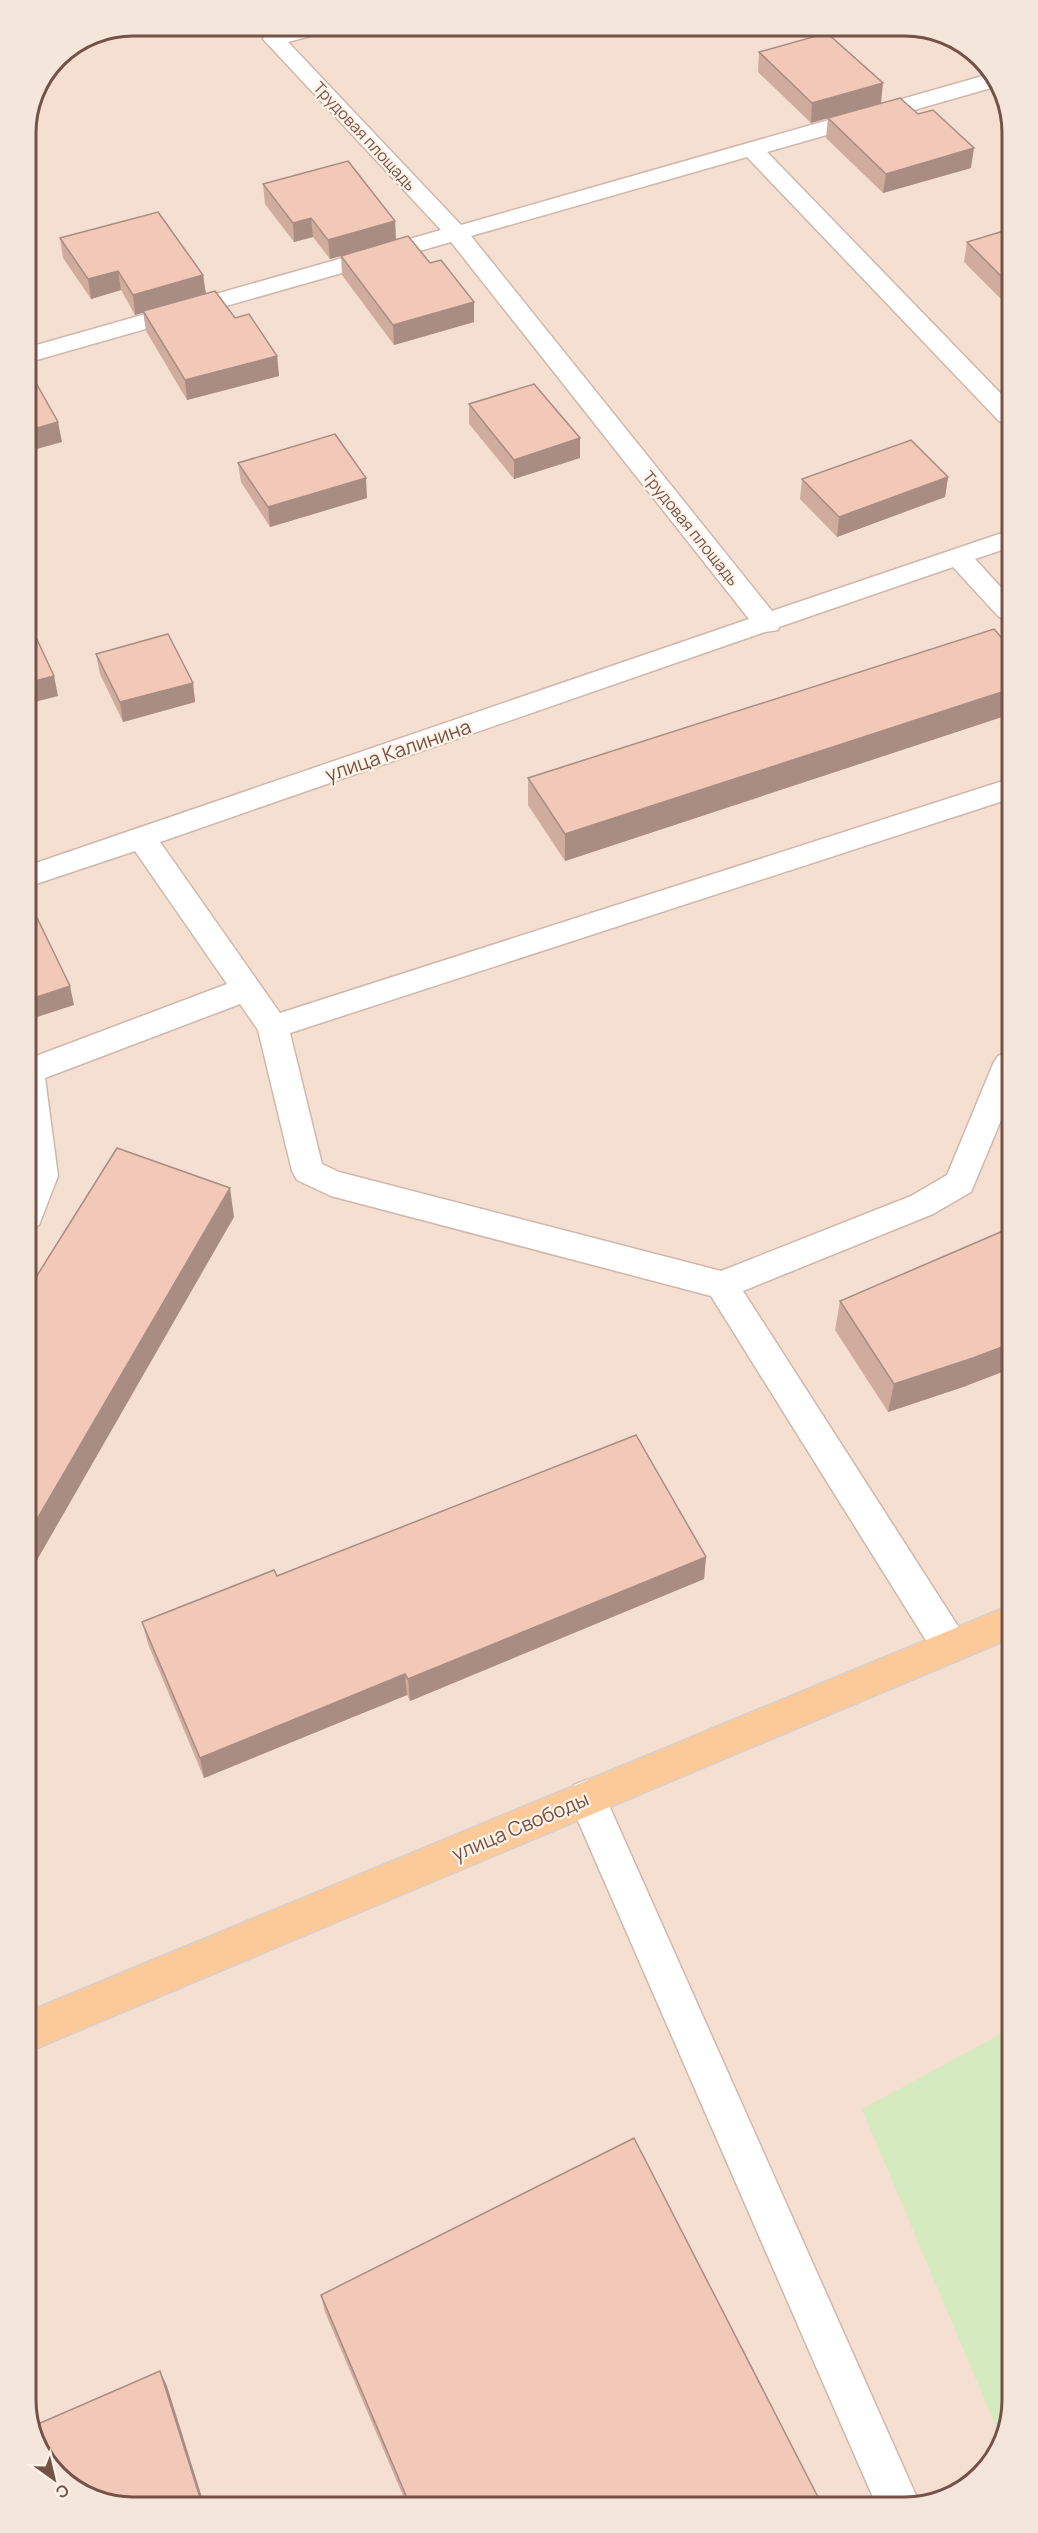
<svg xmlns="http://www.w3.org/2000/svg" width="1038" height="2533" font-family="Manrope,sans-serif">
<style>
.residential{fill:#f4dfd0}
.green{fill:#d6eac0}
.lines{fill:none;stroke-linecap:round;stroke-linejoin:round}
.minor-casing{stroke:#d0b7ab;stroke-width:3}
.major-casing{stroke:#d8cfcc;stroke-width:3}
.minor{fill:#fff;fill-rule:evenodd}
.major{fill:#fcca99;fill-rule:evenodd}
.wall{fill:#d0ac9f}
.shaded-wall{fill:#a98c82}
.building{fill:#f2c8b9;stroke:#a98c82;stroke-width:1.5}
.labels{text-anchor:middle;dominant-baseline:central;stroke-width:4.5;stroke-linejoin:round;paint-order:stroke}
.far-street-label{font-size:16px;fill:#745248;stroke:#fff3e8}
.street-label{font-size:20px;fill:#745248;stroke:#fff3e8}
.rim{fill:none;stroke:#745248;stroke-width:3}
</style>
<rect width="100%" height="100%" fill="#fceee2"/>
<!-- residential -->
<path class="residential" d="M133,26H913L971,48L1007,99L1012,2401L991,2465L939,2502L125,2507L31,2434L26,126L57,57L92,34Z"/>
<!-- green -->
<path class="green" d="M1012,2028V2401L1000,2436L862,2109Z"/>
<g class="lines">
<defs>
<path id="minor" d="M299,26H332L330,31L288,42L461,225L986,75L990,74L998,86L767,152L1008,401V424L999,421L747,157L471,236L772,611L1008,531V548L975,559L1008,595V620L999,617L953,567L779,627L778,630L765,632L160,842L280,1013L1009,779V799L290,1033L322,1164L339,1172L721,1271L911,1196L947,1175L993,1064L998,1056L1009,1052V1101L971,1192L933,1214L743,1291L963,1634L968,1646L963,1658L950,1662L937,1658L711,1296L331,1196L297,1180L292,1171L258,1030L240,1004L45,1078L58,1176L39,1225L28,1229V1059L227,984L135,851L27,887V866L749,619L451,242L26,363V348L441,230L263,39L266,34Z
M587,1780L600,1785L919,2502H875L568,1798L574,1785Z"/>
<path id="major" d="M1011,1605V1638L30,2051V2011Z"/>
</defs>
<!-- minor casing -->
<use href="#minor" class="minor-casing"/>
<!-- major casing -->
<use href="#major" class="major-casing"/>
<!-- minor -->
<use href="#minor" class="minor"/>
<!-- major -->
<use href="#major" class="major"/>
</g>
<!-- wall -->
<path class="wall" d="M827,33L811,123L758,72L759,52Z
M828,118L971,168L883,193L826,138Z
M263,184L395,221L396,240L430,263L474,302V322L394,345L342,275L341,256L330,259L313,237L294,242L265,204Z
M1007,230V305L964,262L967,242Z
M60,238L203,275L206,294L235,318L277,356L279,376L187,400L146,331L143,312L135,315L121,290L91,299L63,258Z
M469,404L580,458L514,479L469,424Z
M238,463L367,498L270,527L241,482Z
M948,477L945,497L837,537L800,499L802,479Z
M1008,645V715L565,861L528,805V778Z
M96,654L193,683L195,702L123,722L100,674Z
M840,1301L966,1386L888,1412L835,1330Z
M706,1557L704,1579L410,1701L407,1695L204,1778L148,1644L142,1622L277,1576Z
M321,2295L821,2503L407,2505L325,2312Z"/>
<!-- shaded-wall -->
<path class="shaded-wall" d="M883,83L881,103L811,123L812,103Z
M974,148L971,168L883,193L886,174Z
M311,218L313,237L294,242L293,223Z
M395,221L396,240L330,259L328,240Z
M118,271L121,290L91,299L88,279Z
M203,275L206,295L135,315L133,295Z
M474,302V322L394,345L393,325Z
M277,356L279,376L187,400L185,380Z
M58,422L62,442L26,452V431Z
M580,438V458L514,479V460Z
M948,477L945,497L837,537L839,517Z
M366,478L367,498L270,527L268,507Z
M54,676L58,696L27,704V683Z
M193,683L195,702L123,722L120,702Z
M1008,690V715L565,861V834Z
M70,986L74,1005L28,1020V1000Z
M230,1188L234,1217L29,1574V1533Z
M1010,1344V1369L966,1386L888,1412L894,1384Z
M706,1557L704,1579L410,1701L408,1679Z
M405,1674L407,1695L204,1778L200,1758Z
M160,2371L167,2386L205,2507H203Z"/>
<!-- building -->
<path class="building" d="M827,33L883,83L812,103L759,52Z
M900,98L918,114L933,110L974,148L886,174L828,118Z
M348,161L395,221L328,240L311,218L293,223L263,184Z
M158,212L203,275L133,295L118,271L88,279L60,238Z
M1007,230V282L967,242Z
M408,236L430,263L441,260L474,302L393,325L341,256Z
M215,291L235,318L249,314L277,356L185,380L143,311Z
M26,365L58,422L26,431Z
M534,384L580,438L514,460L469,404Z
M335,434L366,478L268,507L238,463Z
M911,440L948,477L839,517L802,479Z
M27,618L54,676L27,683Z
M994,629L1008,645V690L565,834L528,778Z
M168,634L193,683L120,702L96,654Z
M28,899L70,986L28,1000Z
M117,1148L230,1188L29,1533L28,1290Z
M1010,1228V1344L973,1358L894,1384L840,1301Z
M636,1435L706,1557L408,1679L405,1674L200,1758L142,1622L274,1570L277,1576Z
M634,2138L821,2503L410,2505L321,2295Z
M160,2371L203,2507H125L67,2485L31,2434V2427Z"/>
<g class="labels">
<!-- far-street labels -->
<g class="far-street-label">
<text transform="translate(365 136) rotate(47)">Трудовая площадь</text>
<text transform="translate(691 528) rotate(51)">Трудовая площадь</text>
</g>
<!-- street labels -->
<g class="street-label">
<text transform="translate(398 750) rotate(-19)">улица Калинина</text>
<text transform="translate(520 1826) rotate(-23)">улица Свободы</text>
</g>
</g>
<!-- crop -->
<path d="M0 0H1038V2533H0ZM133 36H905A97 97 0 0 1 1002 133V2400A97 97 0 0 1 905 2497H133A97 97 0 0 1 36 2400V133A97 97 0 0 1 133 36Z" fill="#f4e6db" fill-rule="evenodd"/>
<path class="rim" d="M133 36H905A97 97 0 0 1 1002 133V2400A97 97 0 0 1 905 2497H133A97 97 0 0 1 36 2400V133A97 97 0 0 1 133 36Z"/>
<!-- north arrow -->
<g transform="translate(54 2479) rotate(146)" stroke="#fff3e8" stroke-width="4.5" paint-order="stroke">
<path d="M0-4.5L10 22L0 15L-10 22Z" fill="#745248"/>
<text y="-9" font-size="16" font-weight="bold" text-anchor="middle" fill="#745248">С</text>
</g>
</svg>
